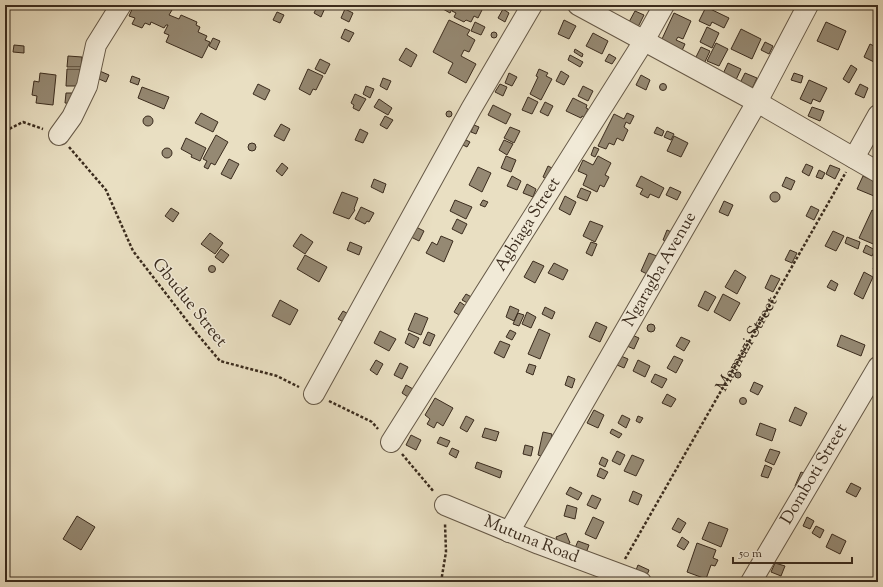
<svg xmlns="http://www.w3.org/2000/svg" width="883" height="587" font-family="'Sorts Mill Goudy',serif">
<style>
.building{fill:#958973;stroke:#3b2c1e}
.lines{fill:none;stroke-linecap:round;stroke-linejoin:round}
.minor-casing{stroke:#665947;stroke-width:22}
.path{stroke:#3b2c1e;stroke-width:2.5;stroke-dasharray:3 2;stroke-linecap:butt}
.minor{stroke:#f1ead7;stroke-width:20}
.labels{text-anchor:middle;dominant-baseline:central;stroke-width:3;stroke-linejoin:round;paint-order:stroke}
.street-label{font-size:17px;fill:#3b2c1e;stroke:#f1ead7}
</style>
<rect width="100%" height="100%" fill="#e9dfc2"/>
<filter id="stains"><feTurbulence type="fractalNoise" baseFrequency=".005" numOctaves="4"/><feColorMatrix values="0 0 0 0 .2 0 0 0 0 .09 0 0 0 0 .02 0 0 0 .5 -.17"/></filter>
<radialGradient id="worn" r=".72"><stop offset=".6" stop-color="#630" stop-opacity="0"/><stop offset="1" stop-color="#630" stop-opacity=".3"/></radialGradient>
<!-- building -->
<path class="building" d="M134,5H160L172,10L169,15L179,19L181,15L197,22L196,25L200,27L198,32L207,36L205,40L210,42L202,58L166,42L169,35L164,33L168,25H166L164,28L151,22L150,25L145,23L142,28L132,24L135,18L129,16Z
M318,5L325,8L321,17L314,13Z
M436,5H454L450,13Z
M456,5H482L484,6L478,18L474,16L471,22L466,20L464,22L454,17L456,13L452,11Z
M706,7L729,18L724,28L712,22L710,26L699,21Z
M345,9L353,13L349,22L341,18Z
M503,9L509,13L505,22L498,18Z
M635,11L644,15L638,27L629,22Z
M277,12L284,15L280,23L273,20Z
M674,13L691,21L683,39L678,37L676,40L685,44L680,55L671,51L673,45L662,39Z
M449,20L470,30L467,35L475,40L469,52L464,50L461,56L476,64L466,83L448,73L453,63L433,52Z
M564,20L576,26L569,39L558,34Z
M475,22L485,27L481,35L471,31Z
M826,22L846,31L838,50L817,41Z
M707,27L719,33L712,48L700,42Z
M345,29L354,33L349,42L341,38Z
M741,29L761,39L752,59L731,49Z
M491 35a3 3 0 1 1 6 0a3 3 0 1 1-6 0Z
M593,33L608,41L602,54L586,46Z
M213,38L220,41L216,50L209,46Z
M765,42L773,46L769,54L761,50Z
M716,43L728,49L719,66L707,61Z
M870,44L878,48V64L864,57Z
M14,45L24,46V53L13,52Z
M701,47L710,51L703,66L694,61Z
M406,48L417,55L411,67L399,60Z
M575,49L583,54L582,57L574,52Z
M609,54L616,58L612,64L605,61Z
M570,55L583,62L580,67L568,60Z
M68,56L82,57L81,67H67Z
M320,59L330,64L325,74L315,69Z
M728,63L741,69L735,82L722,76Z
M851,65L857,69L849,83L843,79Z
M67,69H80L79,86H66Z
M95,69L109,75L106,82L92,76Z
M308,69L323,76L316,90L313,89L310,95L299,89Z
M539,69L548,73L546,76L552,79L541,100L530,94L538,77L536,76Z
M561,71L569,76L564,85L556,81Z
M40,73L56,75L53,105L36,103L37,96L32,95L34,81L39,82Z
M509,73L517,77L512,86L505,83Z
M745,73L757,78L751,91L739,85Z
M794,73L803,76L801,83L791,80Z
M641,75L650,80L646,90L636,85Z
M132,76L140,79L138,85L130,82Z
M383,78L391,81L387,90L380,86Z
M809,80L827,88L820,102L813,99L811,104L800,99Z
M659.5 87a3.5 3.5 0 1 1 7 0a3.5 3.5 0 1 1-7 0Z
M258,84L270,90L265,100L253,94Z
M500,84L507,87L503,96L495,92Z
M860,84L868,88L864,98L855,94Z
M366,86L374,89L370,98L363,94Z
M583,86L593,91L588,101L578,96Z
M142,87L169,97L164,109L138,98Z
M66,93H76L75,104L65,103Z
M355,94L366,99L359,111L353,108L354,105L351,103Z
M528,97L538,102L532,114L522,110Z
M573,98L587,105L586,108L588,109L584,117L582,116L581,118L566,111Z
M379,99L392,108L388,115L374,107Z
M545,102L553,106L548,116L540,112Z
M493,105L511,114L506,124L488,115Z
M812,107L824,111L820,121L808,116Z
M446 114a3 3 0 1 1 6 0a3 3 0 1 1-6 0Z
M201,113L218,122L213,132L195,123Z
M627,113L634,116L630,124L626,122L624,127L628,130L623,141L617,138L614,145L609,143L606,149L598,146L614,114L624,119Z
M385,116L393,120L387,129L380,125Z
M143 121a5 5 0 1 1 10 0a5 5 0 1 1-10 0Z
M281,124L290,129L284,141L274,136Z
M474,125L479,127L476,134L471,132Z
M510,127L520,131L514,143L504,138Z
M657,127L664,131L662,136L654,133Z
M360,129L368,133L363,143L355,140Z
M667,131L674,134L671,140L664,137Z
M216,135L228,142L215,165L211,163L208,169L204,167L207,161L203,159Z
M674,136L688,143L681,157L667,151Z
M186,138L206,148L200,161L191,157L192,155L181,149Z
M462,138L470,142L467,147L459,143Z
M504,140L513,144L507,155L499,150Z
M248 147a4 4 0 1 1 8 0a4 4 0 1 1-8 0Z
M594,147L599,149L595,157L591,155Z
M162 153a5 5 0 1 1 10 0a5 5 0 1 1-10 0Z
M506,156L516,160L511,172L501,168Z
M598,156L611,163L605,175L609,177L604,187L600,185L597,192L583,185L587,175L578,171L583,160L593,165Z
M229,159L239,164L231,179L221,174Z
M282,163L288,168L282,176L276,171Z
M806,164L813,167L809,176L802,172Z
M830,165L840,169L835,179L826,174Z
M548,166L556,170L551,181L543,177Z
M478,167L491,173L482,192L469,185Z
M819,170L825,173L822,179L816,177Z
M512,176L521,181L517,190L507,186Z
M641,176L664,188L659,198L650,194L648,198L640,194L643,189L636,186Z
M863,176L878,183V187L874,196L857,189Z
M786,177L795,181L791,190L782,186Z
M374,179L386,184L383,193L371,187Z
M527,184L536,189L533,197L523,193Z
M670,187L681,192L677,200L666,195Z
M581,188L591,192L587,201L577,197Z
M770 197a5 5 0 1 1 10 0a5 5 0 1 1-10 0Z
M342,192L358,198L354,209L355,210L349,219L333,213Z
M565,196L576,202L570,215L559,209Z
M455,200L472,207L466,219L450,211Z
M483,200L488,202L485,207L480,205Z
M724,201L733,205L728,216L719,212Z
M811,206L819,210L814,220L806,216Z
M361,207L374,213L369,222L367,221L365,224L355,219Z
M171,208L179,213L173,222L165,216Z
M872,210L878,213V246L859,238Z
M457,219L467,224L462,234L452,229Z
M590,221L603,226L595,242L583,236Z
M416,227L424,231L419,241L411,237Z
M667,230L676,234L672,243L663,240Z
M833,231L844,236L836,251L825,246Z
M210,233L223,243L215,254L201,244Z
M301,234L313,242L305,254L293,246Z
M441,236L453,241L444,262L426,253L432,242L437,245Z
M847,237L860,242L858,249L845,243Z
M350,242L362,247L359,255L347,250Z
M591,242L597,244L592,256L586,253Z
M866,245L875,250L872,256L863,252Z
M221,249L229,255L223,263L215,257Z
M790,250L797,253L792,263L785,260Z
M649,253L662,258L653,277L641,271Z
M305,255L327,267L319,282L297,269Z
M533,261L544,266L535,283L524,277Z
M877,261H878V271L873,269Z
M554,263L568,270L563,280L548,273Z
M208.5 269a3.5 3.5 0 1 1 7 0a3.5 3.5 0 1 1-7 0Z
M735,270L746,277L737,294L725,287Z
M864,272L873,277L863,299L854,294Z
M771,275L780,279L773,292L765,288Z
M831,280L838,284L835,291L827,287Z
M705,291L716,297L708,311L698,306Z
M466,294L477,300L473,306L462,300Z
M723,294L740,303L730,321L714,312Z
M280,300L298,310L290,325L272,316Z
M460,302L470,309L464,318L454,312Z
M510,306L519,310L514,321L506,317Z
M545,307L555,312L552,319L542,314Z
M343,311L352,316L347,324L338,319Z
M527,312L536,317L531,328L522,324Z
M415,313L428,318L421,335L408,330Z
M518,313L524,315L519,326L513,324Z
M596,322L607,327L600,342L589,337Z
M647 328a4 4 0 1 1 8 0a4 4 0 1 1-8 0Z
M539,329L550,334L540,359L528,354Z
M510,330L516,333L512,340L506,337Z
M380,331L396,339L389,351L374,343Z
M428,332L435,335L430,346L423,343Z
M409,333L419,338L414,348L405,343Z
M632,335L639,338L634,349L627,346Z
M841,335L865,345L861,356L837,346Z
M681,337L690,341L684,351L676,346Z
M500,341L510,345L504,358L494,353Z
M621,356L628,359L624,368L617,365Z
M674,356L683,360L676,373L667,368Z
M376,360L383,364L377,375L370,370Z
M638,360L650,366L645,377L633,371Z
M400,363L408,367L402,379L394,375Z
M529,364L536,366L533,375L526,372Z
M735 375a3 3 0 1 1 6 0a3 3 0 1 1-6 0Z
M655,374L667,379L662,388L651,382Z
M568,376L575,379L572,388L565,385Z
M754,382L763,386L758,395L750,391Z
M406,385L413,389L408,397L402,393Z
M667,394L676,399L671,407L662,403Z
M739.5 401a3.5 3.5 0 1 1 7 0a3.5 3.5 0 1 1-7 0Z
M435,398L453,408L443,426L437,422L434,428L427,424L430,419L425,415Z
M795,407L807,413L801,426L789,421Z
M594,410L604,415L598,428L587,423Z
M622,415L630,419L626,428L618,423Z
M466,416L474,420L467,432L460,428Z
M638,416L643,418L640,423L636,421Z
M760,423L776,429L772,441L756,435Z
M485,428L499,432L496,441L482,437Z
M612,429L622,434L619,438L610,433Z
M543,432L552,434L547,458L538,455Z
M411,435L421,440L416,450L406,445Z
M440,437L450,441L447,447L437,443Z
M525,445L533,447L531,456L523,454Z
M452,448L459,451L456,458L449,454Z
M770,449L780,452L774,465L765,461Z
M617,451L625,455L620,465L612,461Z
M632,455L644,460L636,476L624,471Z
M602,457L608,460L605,467L599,464Z
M477,462L502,471L500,478L475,468Z
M765,465L772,468L768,478L761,476Z
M600,468L608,472L604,479L597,476Z
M801,472L809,475L803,490L795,486Z
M851,483L861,488L856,497L846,492Z
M570,487L582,493L578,500L566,494Z
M633,491L642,495L638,505L629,501Z
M592,495L601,499L596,509L587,505Z
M567,505L577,508L575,519L564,516Z
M77,516L95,527L81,550L63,539Z
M593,517L604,522L596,539L585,534Z
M807,517L814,521L810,529L803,526Z
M678,518L686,523L680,533L672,529Z
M709,522L728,529L721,547L702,539Z
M816,526L824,530L820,538L812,533Z
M566,533L570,543L560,547L556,537Z
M832,534L846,541L840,554L826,547Z
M682,537L689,542L684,550L677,546Z
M578,541L589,545L586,553L575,548Z
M697,543L716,550L713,558L718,560L715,566L711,565L706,579L687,572Z
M775,563L785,566L781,576L771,572Z
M638,565L649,570L647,575L636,570Z"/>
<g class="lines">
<defs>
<g id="minor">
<path d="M578,5L757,102L878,172"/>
<path d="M59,135L72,117L87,86L96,45L121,5"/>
<path d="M854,158L878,115"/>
<path d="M314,394L471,109L532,5"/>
<path id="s2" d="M391,442L644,41L664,5"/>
<path id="s3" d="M445,505L539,544L641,582"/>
<path id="s4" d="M509,532L757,102L808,5"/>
<path id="s5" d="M751,582L878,367"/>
</g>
</defs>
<!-- minor casing -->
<use href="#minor" class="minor-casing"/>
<!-- path -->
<g class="path">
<path d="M5,131L23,122L43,129"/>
<path d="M69,147L106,190L133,251L198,335L220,361L277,376L299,387"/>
<path d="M329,401L372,422L378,429"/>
<path d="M402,454L434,492"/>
<path id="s1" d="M625,559L846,172"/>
<path d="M441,582L446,552L445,523"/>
</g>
<!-- minor -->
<use href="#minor" class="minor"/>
</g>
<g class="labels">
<!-- street labels -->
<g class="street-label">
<text stroke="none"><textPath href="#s2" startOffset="257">Agbiaga Street</textPath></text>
<text stroke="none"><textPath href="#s4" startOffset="303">Ngaragba Avenue</textPath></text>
<text transform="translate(189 303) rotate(51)">Gbudue Street</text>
<text stroke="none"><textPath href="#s1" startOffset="247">Mamuzi Street</textPath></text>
<text stroke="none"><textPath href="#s5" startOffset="125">Domboti Street</textPath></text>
<text stroke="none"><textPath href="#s3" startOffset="93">Mutuna Road</textPath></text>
</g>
</g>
<!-- margin -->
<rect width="883" height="587" fill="none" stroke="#e9dfc2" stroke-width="20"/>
<rect x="6" y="6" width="871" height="575" fill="none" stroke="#3b2c1e" stroke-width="2"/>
<rect x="10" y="10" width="863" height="567" fill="none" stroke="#3b2c1e"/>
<!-- scale -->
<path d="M733 557v6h119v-6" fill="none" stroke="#3b2c1e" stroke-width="2"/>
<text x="739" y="557" font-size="12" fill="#3b2c1e" stroke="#f1ead7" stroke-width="3" paint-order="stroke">50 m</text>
<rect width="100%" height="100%" filter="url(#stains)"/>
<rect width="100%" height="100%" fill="url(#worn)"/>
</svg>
